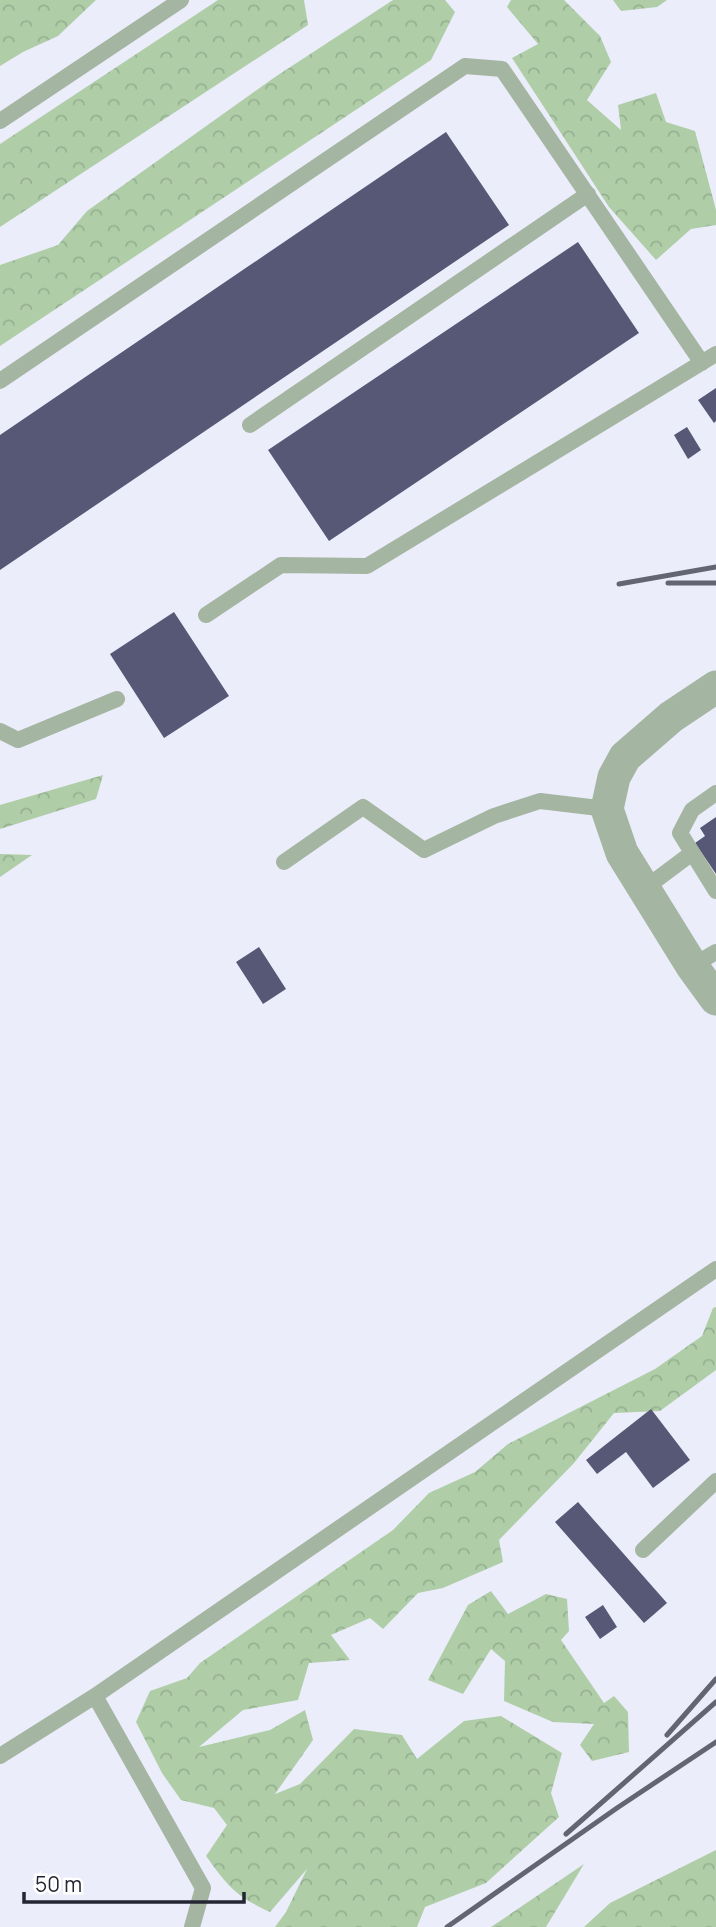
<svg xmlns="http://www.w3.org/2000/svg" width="716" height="1927" font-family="Manrope,sans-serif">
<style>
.forest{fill:url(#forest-crowns)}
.building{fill:#575876}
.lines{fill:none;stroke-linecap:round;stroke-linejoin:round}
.service{stroke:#a4b5a1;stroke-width:16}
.minor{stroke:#a4b5a1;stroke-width:33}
.rail{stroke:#636572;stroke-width:5}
</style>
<defs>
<pattern id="forest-crowns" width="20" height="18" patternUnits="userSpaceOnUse" patternTransform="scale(1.75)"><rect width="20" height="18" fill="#afcea8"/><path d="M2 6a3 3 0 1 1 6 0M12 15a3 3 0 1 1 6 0" fill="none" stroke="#96b191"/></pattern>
</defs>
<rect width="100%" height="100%" fill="#ebedfb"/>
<!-- forest -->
<path class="forest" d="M0,0H96L58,36L23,52L0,66Z
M218,0H304L308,25L0,227V144Z
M393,0H445L455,12L431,60L0,346V265L58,245L87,211L275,77Z
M511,0H564L600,36L611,62L587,100L621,130L618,105L656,93L666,122L695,131L716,210V225L691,229L656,260L609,207L512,58L538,44L507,7Z
M613,0H667L657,7L621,11Z
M103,775L96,799L0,829V805Z
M0,854L32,855L0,877Z
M716,1307V1370L660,1411L614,1413L574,1463L499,1540L503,1562L443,1588L418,1593L383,1629L370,1618L331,1635L350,1660L309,1663L298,1700L243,1710L199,1747L270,1730L305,1710L313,1740L275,1794L300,1784L354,1729L402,1735L417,1759L464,1721L501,1716L562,1753L551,1793L559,1817L486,1883L425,1907L417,1927H275L286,1912L307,1869L270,1912C235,1896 228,1886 206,1856L227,1825L214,1808L181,1800L162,1773L136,1722L150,1691L187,1678L200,1663L393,1530L429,1493L475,1472L508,1444L655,1369L702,1336L713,1308Z
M491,1591L508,1614L546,1594L567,1599L569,1631L561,1640L604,1703L614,1696L628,1712L629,1752L592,1761L580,1745L594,1724L553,1722L504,1701L505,1661L491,1649L463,1694L428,1680L468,1605Z
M716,1850V1927H584L610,1903Z
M584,1864L546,1927H491Z"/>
<!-- building -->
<path class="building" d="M446,132L509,225L0,570V435Z
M578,242L639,333L329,541L268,450Z
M716,388V421L714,423L698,400Z
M687,427L701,450L688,459L674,435Z
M174,612L229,696L164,738L110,654Z
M716,817V874L695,843L705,836L700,828Z
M259,947L286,989L263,1004L236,962Z
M651,1409L690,1460L653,1488L626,1452L597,1474L586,1460Z
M578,1502L667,1603L644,1623L555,1522Z
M603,1605L617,1627L600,1639L585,1617Z"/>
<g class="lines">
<!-- service -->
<path class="service" d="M0,121L181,0
M0,381L465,66L502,69L702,363
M250,425L588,194
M206,615L281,565L367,566L716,354
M0,731L18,740L117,699
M716,793L692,810L680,833L716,891
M284,862L363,807L424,850L494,816L540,801L607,809
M644,889L692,853
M692,966L716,952
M643,1550L716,1481
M95,1696L203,1888L192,1927
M0,1756L95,1696L716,1269"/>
<!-- minor -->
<path class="minor" d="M716,687L671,717L625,757L614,777L607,809L622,853L692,966L716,999"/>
<!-- rail -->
<path class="rail" d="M668,583H716
M619,584L716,567
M667,1735L716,1679
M566,1834L716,1702
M447,1927L617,1808L716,1742"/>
</g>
<!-- scale -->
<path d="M24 1892v10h220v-10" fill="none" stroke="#252633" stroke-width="3.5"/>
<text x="35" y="1892" font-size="21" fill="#252633" stroke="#ffffff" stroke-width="5" paint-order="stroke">50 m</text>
</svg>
